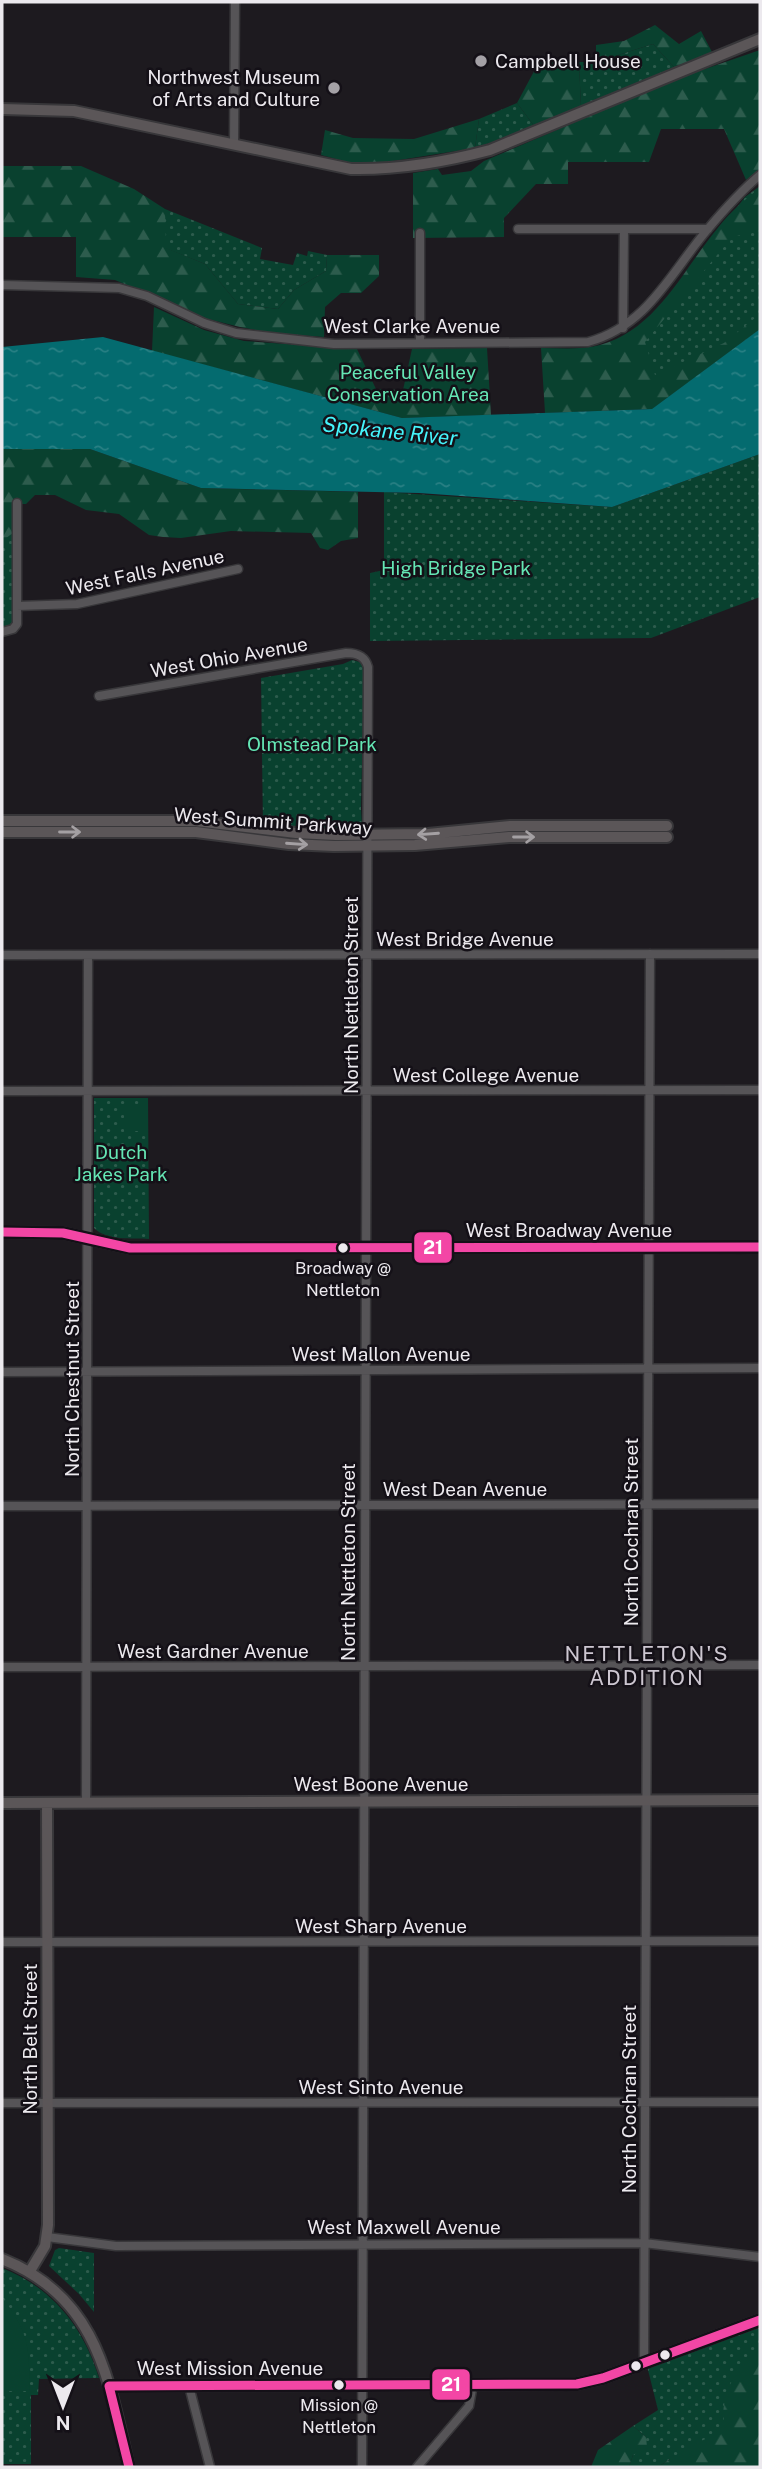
<svg xmlns="http://www.w3.org/2000/svg" width="762" height="2469" font-family="'Public Sans',sans-serif">
<style>
.grass{fill:url(#grass-dots)}
.forest{fill:url(#forest-firs)}
.garden{fill:#09412f}
.water{fill:url(#water-ripples)}
.lines{fill:none;stroke-linecap:round;stroke-linejoin:round}
.street-casing{stroke:#38373a;stroke-width:11}
.secondary-casing{stroke:#38373a;stroke-width:14}
.street{stroke:#565457;stroke-width:8}
.secondary{stroke:#5b5658;stroke-width:10}
.bus-1-casing{stroke:#141017;stroke-width:14}
.bus-1{stroke:#f346a5;stroke-width:9}
.oneway{stroke:#a4a0a3}
.poi-dot{fill:#a4a1a6;stroke:#141017;stroke-width:2.5}
.bus-dot{fill:#ece9ee;stroke:#141017;stroke-width:2.5}
.labels{text-anchor:middle;dominant-baseline:central;stroke-width:5;stroke-linejoin:round;paint-order:stroke}
.bus-label{font-size:17px;fill:#ece9ee;stroke:#141017}
.poi-label{font-size:19px;fill:#ece9ee;stroke:#141017;text-anchor:start}
.street-label{font-size:19px;fill:#ece9ee;stroke:#141017}
.park-label{font-size:19px;fill:#65e7b5;stroke:#141017}
.water-label{font-size:21px;font-style:italic;fill:#45f5fc;stroke:#141017}
.neighbourhood-label{font-size:21px;letter-spacing:2px;fill:#cdc7d1;stroke:#141017}
.line-badge{stroke:#141017;stroke-width:2.5}
.badge-label{font-size:19px;text-anchor:middle;font-weight:bold;fill:#fff}
</style>
<defs>
<pattern id="grass-dots" width="8" height="8" patternUnits="userSpaceOnUse" patternTransform="scale(1.75)"><rect width="8" height="8" fill="#09412f"/><path d="M2 2h.1M6 6h.1" fill="none" stroke="#2d5c4d" stroke-width="1.8" stroke-linecap="round"/></pattern>
<pattern id="forest-firs" width="22" height="20" patternUnits="userSpaceOnUse" patternTransform="scale(1.75)"><rect width="22" height="20" fill="#09412f"/><path d="M5 1l3.5 6h-7zM16 11l3.5 6h-7z" fill="#2d5c4d"/></pattern>
<pattern id="water-ripples" width="26" height="14" patternUnits="userSpaceOnUse" patternTransform="scale(1.75)"><rect width="26" height="14" fill="#046b6f"/><path d="M2 4q2-2 4 0t4 0M15 11q2-2 4 0t4 0" fill="none" stroke="#298084"/></pattern>
</defs>
<rect width="100%" height="100%" fill="#1d1a1f"/>
<!-- grass -->
<path class="grass" d="M653,44L675,68L581,108L579,62H596Z
M517,103L535,127L475,148L479,119Z
M760,186V329L652,409L635,334L659,309L745,197Z
M165,209L262,248L260,259L293,265L297,253L307,256L308,251L327,255L326,271L294,290L278,309L238,304L205,264L165,248Z
M2,449L8,536L13,533V622L12,625L2,629Z
M760,454V597L651,638L370,641V573L384,570V492L612,507Z
M352,660L360,662L364,669L361,809L362,825L360,830L345,832L336,829L263,826L261,678L343,664Z
M94,1098H148L149,1239C132,1238 107,1241 94,1228Z
M59,2248L94,2253V2312L79,2294L49,2266L55,2250Z
M2,2268C52,2287 84,2328 99,2378L39,2379L38,2395H31V2464H2Z
M760,2325V2467L670,2459L658,2467H629L633,2455L646,2437L633,2426L658,2410L647,2366Z"/>
<!-- forest -->
<path class="forest" d="M655,25L679,44L701,31L712,52L675,68L653,44L596,62V45L624,41Z
M760,50V169L746,180L724,129H661L649,162H568V184H536L504,218V237L413,238V173L438,169L442,175L471,171L484,161L679,78Z
M539,62H579L581,108L535,127L517,103Z
M479,119L475,148L374,164H355L321,155L325,130L353,138L414,139Z
M2,166H81L134,189L165,209L166,248L205,264L238,304L278,309L294,290L326,271L327,255H379V276L361,293H341L325,307L324,337L271,333L240,327L204,318L115,280L76,277V237H2Z
M760,188V231L732,237L645,342L655,375L724,343L760,314V329L652,409L545,413L541,348C560,348 581,350 600,345C657,329 682,271 717,229C729,213 744,200 760,188Z
M154,307L204,330L244,341L357,349L376,389L403,390L412,349L487,348L491,415L402,418L152,351Z
M2,449H90L201,488L358,492V538L341,541L328,550L320,548L311,533L231,531L181,538L163,537L149,535L119,514L86,510L55,495H35L26,504H12L13,533L2,541Z
M760,2351V2467H658L690,2446L721,2432C726,2420 722,2416 724,2405C729,2378 740,2367 760,2351Z
M633,2426L646,2437L647,2447L633,2455L629,2467H591L598,2450Z"/>
<!-- garden -->
<path class="garden" d="M124,1108H147V1131H124Z
M2,2297C29,2333 30,2347 29,2391H2Z"/>
<!-- water -->
<path class="water" d="M760,329V454L612,507L419,493L201,488L90,449H2V347L103,337L402,418L652,409Z"/>
<g class="lines">
<defs>
<path id="street" d="M234,143L235,2
M518,229H708
M420,233V343
M2,285L119,288L147,296L204,323L236,333L334,344L588,342C647,326 670,274 707,230C723,211 741,191 760,175
M623,328L624,229
M17,606L77,604L238,569
M2,632L13,629L17,624V503
M99,696L346,653C357,653 365,656 368,667L362,2467
M2,955L760,954
M2,1091L760,1090
M2,1372L760,1368
M2,1506L760,1504
M2,1667L760,1665
M86,1803L88,955
M2,1942L760,1941
M2,2103L760,2102
M47,2237L116,2246L644,2243L760,2257
M644,2362L650,954
M189,2386L210,2467
M417,2467L469,2406L473,2384"/>
<path id="secondary" d="M2,109L74,111L351,169C398,170 445,162 490,150L760,39
M2,821H196L296,833L336,835L428,834L510,826H667
M2,832H196L289,844L334,846L415,845L509,837H667
M2,1232L63,1233L130,1248L760,1247
M2,1803L760,1800
M2,2259C98,2297 108,2378 129,2467
M30,2271L45,2246L48,2225L47,1803
M109,2386L577,2384L603,2378L760,2320"/>
</defs>
<!-- street casing -->
<use href="#street" class="street-casing"/>
<!-- secondary casing -->
<use href="#secondary" class="secondary-casing"/>
<!-- street -->
<use href="#street" class="street"/>
<!-- secondary -->
<use href="#secondary" class="secondary"/>
<defs>
<path id="bus-1" d="M2,1232L63,1233L130,1248L760,1247
M129,2467L109,2386L577,2384L603,2378L760,2320"/>
</defs>
<!-- bus-1 casing -->
<use href="#bus-1" class="bus-1-casing"/>
<!-- bus-1 -->
<use href="#bus-1" class="bus-1"/>
</g>
<!-- one-way arrows -->
<defs><path id="oneway-shaft" d="M-6 0H5M1.5-3L5.5 0L1.5 3" fill="none" stroke-width="1.6" stroke-linecap="round" stroke-linejoin="round" transform="scale(1.75)"/></defs>
<g class="oneway">
<use href="#oneway-shaft" transform="translate(70 832)"/>
<use href="#oneway-shaft" transform="translate(428 834) rotate(176)"/>
<use href="#oneway-shaft" transform="translate(524 837)"/>
<use href="#oneway-shaft" transform="translate(297 844) rotate(4)"/>
</g>
<!-- markers -->
<g class="poi-dot">
<circle cx="481" cy="61" r="7"/>
<circle cx="334" cy="88" r="7"/>
</g>
<g class="bus-dot">
<circle cx="343" cy="1248" r="6"/>
<circle cx="665" cy="2355" r="6"/>
<circle cx="636" cy="2366" r="6"/>
<circle cx="339" cy="2385" r="6"/>
</g>
<g class="labels">
<!-- bus labels -->
<g class="bus-label">
<text x="343" y="1268">Broadway @<tspan x="343" dy="22">Nettleton</tspan></text>
<text x="339" y="2405">Mission @<tspan x="339" dy="22">Nettleton</tspan></text>
</g>
<!-- poi labels -->
<g class="poi-label">
<text x="495" y="61">Campbell House</text>
<text x="320" y="77" text-anchor="end">Northwest Museum<tspan x="320" dy="22">of Arts and Culture</tspan></text>
</g>
<!-- street labels -->
<g class="street-label">
<text x="412" y="326">West Clarke Avenue</text>
<text transform="translate(145 572) rotate(-12)">West Falls Avenue</text>
<text transform="translate(229 657) rotate(-10)">West Ohio Avenue</text>
<text transform="translate(273 821) rotate(4)">West Summit Parkway</text>
<text x="465" y="939">West Bridge Avenue</text>
<text transform="translate(351 995) rotate(-90)">North Nettleton Street</text>
<text x="486" y="1075">West College Avenue</text>
<text x="569" y="1230">West Broadway Avenue</text>
<text x="381" y="1354">West Mallon Avenue</text>
<text transform="translate(72 1379) rotate(-90)">North Chestnut Street</text>
<text x="465" y="1489">West Dean Avenue</text>
<text transform="translate(631 1532) rotate(-90)">North Cochran Street</text>
<text transform="translate(348 1562) rotate(-90)">North Nettleton Street</text>
<text x="213" y="1651">West Gardner Avenue</text>
<text x="381" y="1784">West Boone Avenue</text>
<text x="381" y="1926">West Sharp Avenue</text>
<text transform="translate(30 2039) rotate(-90)">North Belt Street</text>
<text x="381" y="2087">West Sinto Avenue</text>
<text transform="translate(629 2099) rotate(-90)">North Cochran Street</text>
<text x="404" y="2227">West Maxwell Avenue</text>
<text x="230" y="2368">West Mission Avenue</text>
</g>
<!-- park labels -->
<g class="park-label">
<text x="408" y="372">Peaceful Valley<tspan x="408" dy="22">Conservation Area</tspan></text>
<text x="456" y="568">High Bridge Park</text>
<text x="312" y="744">Olmstead Park</text>
<text x="121" y="1152">Dutch<tspan x="121" dy="22">Jakes Park</tspan></text>
</g>
<!-- water labels -->
<g class="water-label">
<text transform="translate(390 431) rotate(6)">Spokane River</text>
</g>
<!-- neighbourhood labels -->
<g class="neighbourhood-label">
<text x="647" y="1653">NETTLETON'S<tspan x="647" dy="24">ADDITION</tspan></text>
</g>
</g>
<g class="line-badge">
<rect x="413" y="1231" width="40" height="33" rx="7" fill="#f346a5"/>
<rect x="431" y="2368" width="40" height="33" rx="7" fill="#f346a5"/>
</g>
<g class="badge-label">
<text x="433" y="1254">21</text>
<text x="451" y="2391">21</text>
</g>
<!-- border -->
<rect width="762" height="2469" fill="none" stroke="#ece9ee" stroke-width="7"/>
<!-- north arrow -->
<g transform="translate(63 2406) rotate(180)" stroke="#141017" stroke-width="5" paint-order="stroke">
<path d="M0-5L12 26L0 18L-12 26Z" fill="#ece9ee"/>
<text y="-10" font-size="19" font-weight="bold" text-anchor="middle" fill="#ece9ee">N</text>
</g>
</svg>
